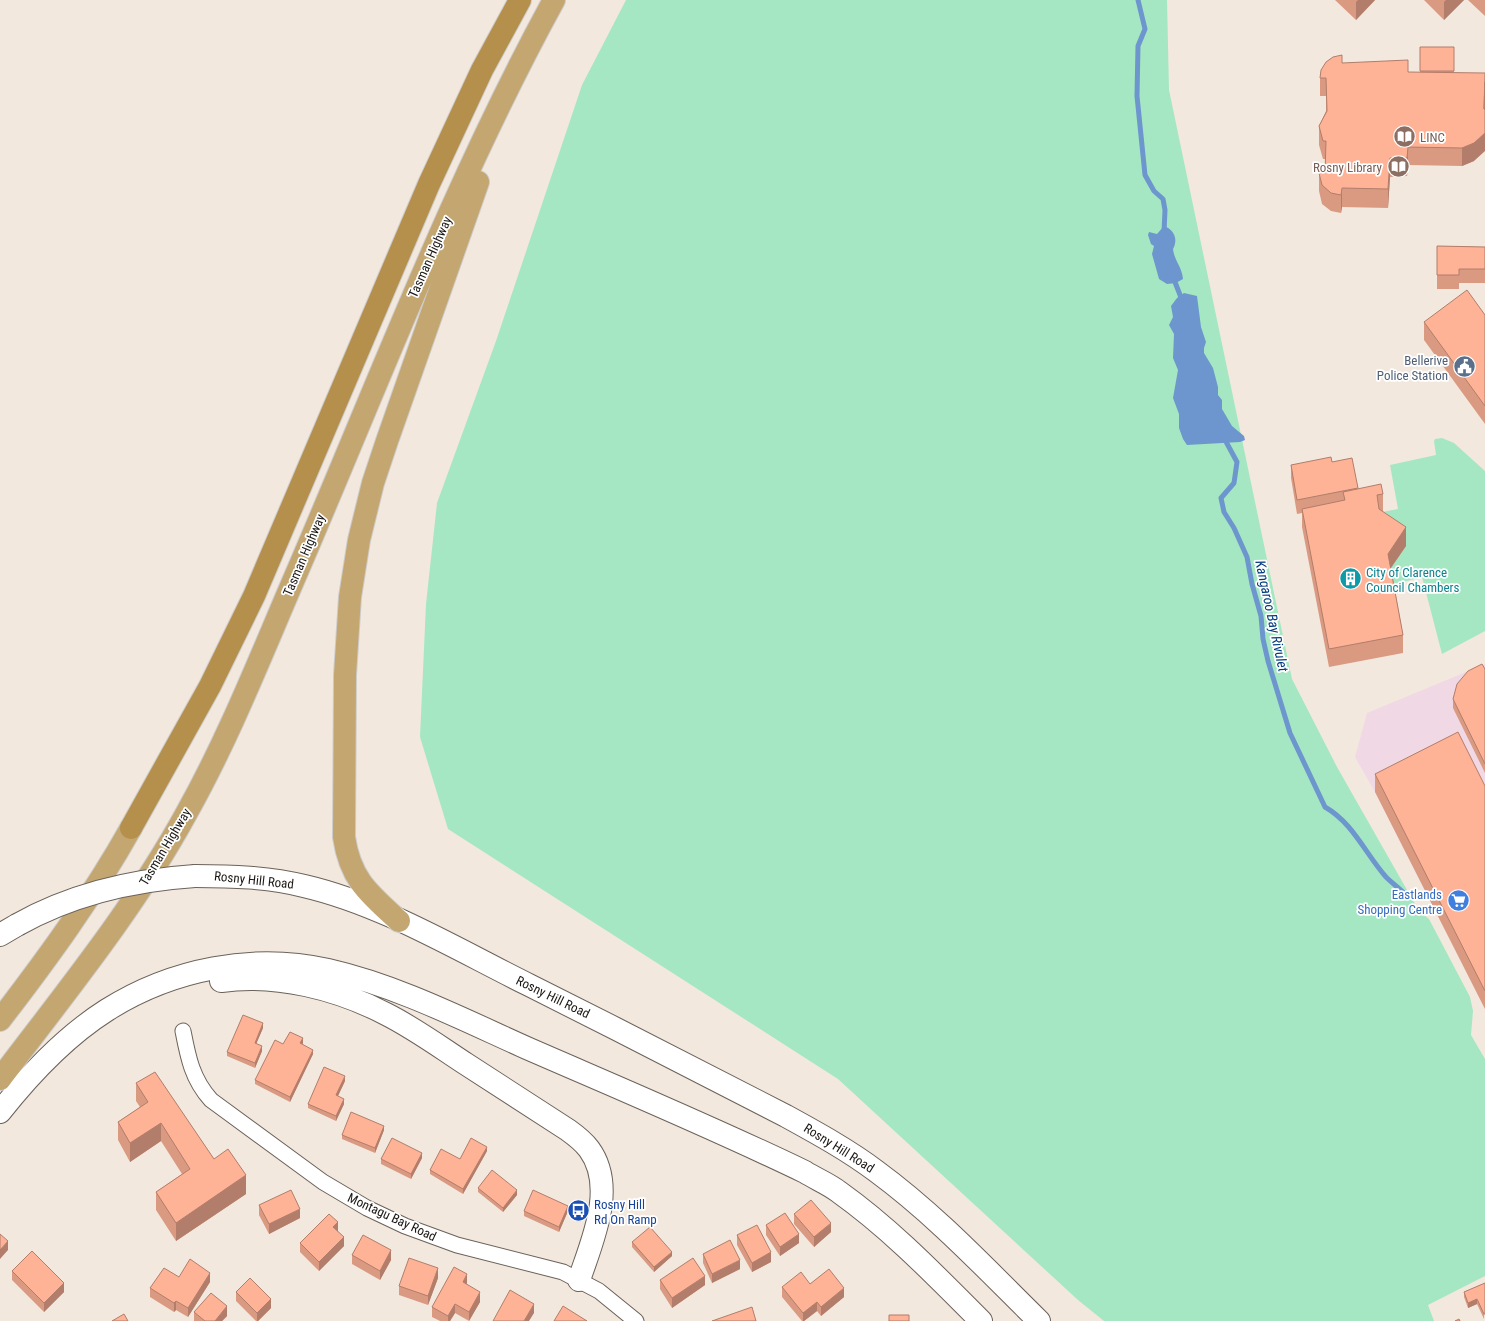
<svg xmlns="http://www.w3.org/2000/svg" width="1485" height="1321" font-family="'Roboto Condensed',sans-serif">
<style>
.commercial{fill:#f0d9e5}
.green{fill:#a5e7c2}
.water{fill:#6d96ce}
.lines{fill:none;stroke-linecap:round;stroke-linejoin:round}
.stream{stroke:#6d96ce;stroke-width:5}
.minor-casing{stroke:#6b6259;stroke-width:17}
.secondary-casing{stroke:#6b6259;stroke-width:24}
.trunk-casing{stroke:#cdcccb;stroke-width:24}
.motorway-casing{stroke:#cdcccb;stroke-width:24}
.minor{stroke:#fff;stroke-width:15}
.secondary{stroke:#fff;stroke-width:22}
.trunk{stroke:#c4a670;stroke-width:22}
.motorway{stroke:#b5904d;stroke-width:22}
.secondary-bridge-casing{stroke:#6b6259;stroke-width:24;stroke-linecap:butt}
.secondary-bridge{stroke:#fff;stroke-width:22}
.wall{fill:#da9a82}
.shaded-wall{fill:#b27d6a}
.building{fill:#feb397;stroke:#b27d6a}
.labels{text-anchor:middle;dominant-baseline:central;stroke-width:3.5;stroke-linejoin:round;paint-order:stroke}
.education-label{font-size:13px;fill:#785e54;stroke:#fff;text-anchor:start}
.street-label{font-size:13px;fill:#1a1613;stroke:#fff}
.service-label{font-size:13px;fill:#4e5e75;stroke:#fff;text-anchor:end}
.culture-label{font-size:13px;fill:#0d838f;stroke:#fff;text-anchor:start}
.shop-label{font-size:13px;fill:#366cbe;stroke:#fff;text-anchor:end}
.transit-label{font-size:13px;fill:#164399;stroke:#fff;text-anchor:start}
.water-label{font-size:14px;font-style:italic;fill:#013b7e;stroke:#fff}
</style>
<rect width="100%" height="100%" fill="#f3e8de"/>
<!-- commercial -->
<path class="commercial" d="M1485,664V1009L1375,792L1355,757L1367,713Z"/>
<!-- green -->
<path class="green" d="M626,0H1167L1169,90L1292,679L1337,767L1419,911L1429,919L1470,997L1473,1011L1471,1035L1485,1059V1276L1428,1305L1434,1321H1104L1078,1300L838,1079L448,829L420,737L426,604L437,503L496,341L582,85Z
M1442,438L1454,443L1485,471V631L1442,654L1422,577L1391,585L1377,513L1398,509L1390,465L1436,455L1434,441L1435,439Z"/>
<!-- water -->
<path class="water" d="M1164,226C1175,230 1178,240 1173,249C1174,260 1182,267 1183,279L1176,283L1167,284L1159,279L1152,254L1154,246L1151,244L1148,235L1149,232L1157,234Z
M1184,293L1197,296L1201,327L1206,342L1204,348V353L1213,368L1218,387V395L1222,400V409L1232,426L1244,436L1245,440L1240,442L1187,445L1183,439L1179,428V414L1173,398L1178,370L1173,358L1174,334L1169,325L1173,317L1171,306L1177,298Z"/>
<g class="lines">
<!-- stream -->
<path class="stream" d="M1138,0L1145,29L1138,46L1137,96L1145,175L1154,191L1163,199L1165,210L1164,232
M1173,277L1182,300
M1224,438L1237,462L1234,483L1221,498L1224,512L1234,528L1247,557L1252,584L1261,616L1263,639L1268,661L1290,733L1325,807C1353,823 1365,853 1386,877C1392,883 1400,889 1406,895"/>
<defs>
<path id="minor" d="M183,1031C188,1057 192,1079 211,1100L323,1182L367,1208L405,1226L457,1245L563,1272L599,1291L636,1321"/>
<path id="secondary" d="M195,876C231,876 268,877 304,886C382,904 458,950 529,985C615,1028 701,1072 786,1116C817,1133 848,1150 876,1171C936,1215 987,1270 1039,1321
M0,935L17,925
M221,981C276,973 338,989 386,1014C414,1028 440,1047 466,1064C500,1086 534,1108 568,1130C575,1135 583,1141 589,1149C617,1187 592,1241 579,1280
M0,1112C30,1074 66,1036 107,1010C172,969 253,953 328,970C398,986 464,1020 529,1049C621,1089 714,1128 805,1172C816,1179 829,1184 839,1192C891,1229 936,1276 981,1321"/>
<path id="trunk" d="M399,921C369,894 350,879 344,837L345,675L350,597L359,540L373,483L387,441L478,182
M0,1020C47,959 93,896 131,828
M0,1079C65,993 134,909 186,814C227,741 258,663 291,586C376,390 451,188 554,0"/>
<path id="motorway" d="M131,828L210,686L254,596L429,184L482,70L520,0"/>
</defs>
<!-- minor casing -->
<use href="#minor" class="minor-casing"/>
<!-- secondary casing -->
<use href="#secondary" class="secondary-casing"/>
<!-- trunk casing -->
<use href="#trunk" class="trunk-casing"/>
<!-- motorway casing -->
<use href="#motorway" class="motorway-casing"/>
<!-- minor -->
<use href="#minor" class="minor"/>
<!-- secondary -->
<use href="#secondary" class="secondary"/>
<!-- trunk -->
<use href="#trunk" class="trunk"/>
<!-- motorway -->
<use href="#motorway" class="motorway"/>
<defs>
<path id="secondary-bridge" d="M17,925C72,894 133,880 195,876"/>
</defs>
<!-- secondary-bridge casing -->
<use href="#secondary-bridge" class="secondary-bridge-casing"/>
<!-- secondary-bridge -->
<use href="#secondary-bridge" class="secondary-bridge"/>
</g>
<!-- wall -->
<path class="wall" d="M1335,0H1375L1356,20Z
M1424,0H1464L1444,20Z
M1468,0H1485V16Z
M1420,47H1454V73L1474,161L1462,166L1408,165L1407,176L1390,177L1388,208L1342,207L1341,213L1331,211L1322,204L1319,191V173H1325V159H1323L1319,145V126L1326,111V96H1320V78L1342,63L1408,72L1420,73Z
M1437,246L1485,247V283H1459V289H1437Z
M1485,315V424L1424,340V322Z
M1332,462L1358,489L1383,494V512L1406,546L1391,568L1403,635V653L1329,667L1302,527V513L1297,514L1291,478V465Z
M1485,669V773L1453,708V699Z
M1375,774L1485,786V1009L1375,792Z
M263,1028L256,1043L262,1051L255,1068L227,1056V1052Z
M303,1043L302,1044L313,1054L290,1102L255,1084V1080L283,1044Z
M345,1081L338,1096L344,1104L336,1121L308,1108V1104Z
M136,1083L214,1159L246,1194L176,1241L156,1210V1192L182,1174L161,1141L130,1162L118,1140V1122L140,1107L136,1101Z
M384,1130L375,1153L342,1139V1135Z
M487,1151L463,1194L430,1174V1170L460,1159Z
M422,1158L411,1179L381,1164V1159Z
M478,1188L517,1195L503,1212L478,1192Z
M259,1205L300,1218L269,1234L259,1215Z
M524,1211H568L559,1232L524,1216Z
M794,1214L831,1232L814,1247L794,1224Z
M766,1225L799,1243L780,1256L766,1235Z
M338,1231L344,1246L319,1271L300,1252V1243Z
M737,1235L771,1262L752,1272L737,1245Z
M632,1242L672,1256L654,1272L632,1247Z
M703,1254L740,1269L712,1283L703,1263Z
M352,1255L391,1260L380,1280L352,1264Z
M12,1271L64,1292L44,1312L12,1280Z
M179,1277L210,1282L188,1317L176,1310L174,1312L150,1297V1288Z
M438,1278L428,1305L399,1295V1286Z
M660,1280L705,1285L672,1308L660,1289Z
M467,1283V1285L480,1302L469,1321L455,1313L450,1321H440L432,1317V1307Z
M1485,1283L1484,1319L1477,1304L1468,1308L1464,1297V1292Z
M782,1287L844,1297L821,1316L817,1311L804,1321H802L782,1297Z
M236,1292L271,1308L258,1321H256L236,1301Z
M194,1312L227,1316L222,1321H194Z"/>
<!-- shaded-wall -->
<path class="shaded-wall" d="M1358,0H1375L1356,20V2Z
M1446,0H1464L1444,20V2Z
M1485,133V151L1474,161L1462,166V148Z
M1408,147V165L1407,176V158Z
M1390,158V177L1388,208V189Z
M1342,188V207L1341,213V195Z
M1406,527V546L1388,572V554Z
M263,1023V1028L255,1047V1043Z
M303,1038V1043L300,1048V1043Z
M262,1046V1051L255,1068V1063Z
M313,1050V1054L290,1102V1097Z
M345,1076V1081L336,1100V1095Z
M344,1099V1104L336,1121V1116Z
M161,1123V1141L130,1162V1143Z
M384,1126V1130L375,1153V1148Z
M487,1147V1151L463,1194V1189Z
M422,1153V1158L411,1179V1174Z
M246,1175V1194L176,1241V1223Z
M517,1190V1195L503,1212V1208Z
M568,1206V1211L559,1232V1227Z
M300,1209V1218L269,1234V1224Z
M338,1222V1232L333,1227Z
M831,1223V1232L814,1247V1237Z
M799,1234V1243L780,1256V1247Z
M344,1237V1246L319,1271V1262Z
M8,1241V1250L0,1259V1250Z
M391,1250V1260L380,1280V1271Z
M672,1252V1256L654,1272V1267Z
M771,1252V1262L752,1272V1263Z
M740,1260V1269L712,1283V1274Z
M438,1268V1278L428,1305V1296Z
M210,1273V1282L188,1317V1308Z
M467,1274V1283L463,1292V1282Z
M705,1276V1285L672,1308V1298Z
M64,1283V1292L44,1312V1303Z
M844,1288V1297L821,1316V1307Z
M480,1292V1302L469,1321V1312Z
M271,1299V1308L258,1321H257V1313Z
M1477,1299V1304L1468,1308V1303Z
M176,1301V1310L174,1312V1303Z
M817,1302V1311L804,1321H803V1313Z
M455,1304V1313L450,1321H448V1316Z
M534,1304V1313L529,1321H524Z
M227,1306V1316L222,1321H215Z"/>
<!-- building -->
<path class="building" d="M1420,47H1454V71H1420Z
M1342,55V63L1408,60V72L1485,73L1484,109H1485V133L1474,143L1462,148L1408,147L1407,158H1390L1388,189L1342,188L1341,195L1331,193L1322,185L1319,173H1325L1326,141H1323L1319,126L1327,111L1326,78H1320L1321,70L1326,62L1333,57Z
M1485,82V109H1484Z
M1437,246L1485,247V269H1459V275H1437Z
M1467,290L1485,315V406L1424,322Z
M1331,457L1332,462L1352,458L1358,488L1297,500L1291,465Z
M1381,484L1383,494L1377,495L1379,509L1406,527L1388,554L1403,635L1329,649L1302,509L1345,500L1343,492Z
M1482,664L1485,669V764L1453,699L1457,684L1468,671Z
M1458,732L1485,786V991L1375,774Z
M243,1015L263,1023L255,1043L262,1046L255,1063L227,1052Z
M290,1032L303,1038L300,1043L313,1050L290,1097L255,1080L275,1040L283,1044Z
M324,1067L345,1076L336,1095L344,1099L336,1116L308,1104Z
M155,1072L214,1159L228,1149L246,1175L176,1223L156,1192L190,1169L161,1123L130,1143L118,1122L148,1102L136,1083Z
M351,1112L384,1126L375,1148L342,1135Z
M392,1138L422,1153L411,1174L381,1159Z
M471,1138L487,1147L463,1189L430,1170L441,1149L460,1159Z
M492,1170L517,1190L503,1208L478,1188Z
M291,1190L300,1209L269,1224L259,1205Z
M533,1190L568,1206L559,1227L524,1211Z
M811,1200L831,1223L814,1237L794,1214Z
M785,1213L799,1234L780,1247L766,1225Z
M329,1214L338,1222L333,1227L344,1237L319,1262L300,1243Z
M757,1225L771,1252L752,1263L737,1235Z
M650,1227L672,1252L654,1267L632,1242Z
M0,1234L8,1241L0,1250Z
M363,1235L391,1250L380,1271L352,1255Z
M730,1240L740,1260L712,1274L703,1254Z
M32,1251L64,1283L44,1303L12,1271Z
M409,1258L438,1268L428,1296L399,1286Z
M693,1258L705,1276L672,1298L660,1280Z
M190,1259L210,1273L188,1308L176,1301L174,1303L150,1288L164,1268L179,1277Z
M454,1267L467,1274L463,1282L480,1292L469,1312L455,1304L448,1316L432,1307Z
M829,1269L844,1288L821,1307L817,1302L803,1313L782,1287L801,1272L810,1284Z
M250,1278L271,1299L257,1313L236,1292Z
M1485,1283V1314H1484L1477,1299L1468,1303L1464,1292Z
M510,1290L534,1304L524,1321H493Z
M211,1293L227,1306L215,1321H205L194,1312Z
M563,1306L587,1321H554Z
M752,1307L756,1321H712Z
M124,1314L128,1321H112Z
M889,1315H909V1321H889Z
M1459,1319L1460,1321H1455Z"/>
<!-- icons -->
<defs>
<symbol id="library-disc" viewBox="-11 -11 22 22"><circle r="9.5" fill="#8d6e63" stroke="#fff"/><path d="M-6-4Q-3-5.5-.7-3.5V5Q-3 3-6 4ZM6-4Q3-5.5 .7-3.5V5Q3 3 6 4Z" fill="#fff"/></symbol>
<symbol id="civic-disc" viewBox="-11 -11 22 22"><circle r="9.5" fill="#5c6f8a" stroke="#fff"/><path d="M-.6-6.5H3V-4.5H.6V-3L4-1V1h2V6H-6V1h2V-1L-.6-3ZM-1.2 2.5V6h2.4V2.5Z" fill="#fff"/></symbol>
<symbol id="building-disc" viewBox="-11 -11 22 22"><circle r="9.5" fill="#0f9aa8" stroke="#fff"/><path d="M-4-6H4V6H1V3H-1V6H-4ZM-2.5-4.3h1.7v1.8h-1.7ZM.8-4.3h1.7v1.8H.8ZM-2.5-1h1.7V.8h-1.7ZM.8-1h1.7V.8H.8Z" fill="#fff"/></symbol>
<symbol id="supermarket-disc" viewBox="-11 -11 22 22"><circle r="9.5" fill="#3f7fe0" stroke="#fff"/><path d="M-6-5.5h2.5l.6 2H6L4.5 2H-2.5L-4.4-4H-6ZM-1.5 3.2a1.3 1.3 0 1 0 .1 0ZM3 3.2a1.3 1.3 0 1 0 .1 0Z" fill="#fff"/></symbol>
<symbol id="bus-disc" viewBox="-11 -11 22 22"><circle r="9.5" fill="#1a4fb4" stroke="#fff"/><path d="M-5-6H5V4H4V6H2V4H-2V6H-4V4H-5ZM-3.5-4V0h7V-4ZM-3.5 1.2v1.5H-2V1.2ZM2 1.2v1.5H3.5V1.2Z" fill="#fff"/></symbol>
</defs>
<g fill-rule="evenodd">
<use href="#library-disc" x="1392" y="124" width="25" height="25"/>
<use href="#library-disc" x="1386" y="154" width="25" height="25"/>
<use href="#civic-disc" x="1452" y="354" width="25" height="25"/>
<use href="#building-disc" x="1338" y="566" width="25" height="25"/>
<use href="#supermarket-disc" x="1446" y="888" width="25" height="25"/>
<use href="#bus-disc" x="566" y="1198" width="25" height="25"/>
</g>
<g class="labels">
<!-- education labels -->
<g class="education-label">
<text x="1420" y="137">LINC</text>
<text x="1382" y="167" text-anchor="end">Rosny Library</text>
</g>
<!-- street labels -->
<g class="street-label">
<text transform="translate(430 257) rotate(-66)">Tasman Highway</text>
<text transform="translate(304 555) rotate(-67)">Tasman Highway</text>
<text transform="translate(165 847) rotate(-59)">Tasman Highway</text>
<text transform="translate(254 880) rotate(6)">Rosny Hill Road</text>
<text transform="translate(553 997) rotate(26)">Rosny Hill Road</text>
<text transform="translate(839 1148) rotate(32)">Rosny Hill Road</text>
<text transform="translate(392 1217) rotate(25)">Montagu Bay Road</text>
</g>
<!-- service labels -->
<g class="service-label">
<text x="1448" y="360">Bellerive<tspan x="1448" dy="15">Police Station</tspan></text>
</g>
<!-- culture labels -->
<g class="culture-label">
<text x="1366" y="572">City of Clarence<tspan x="1366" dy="15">Council Chambers</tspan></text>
</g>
<!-- shop labels -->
<g class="shop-label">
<text x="1442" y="894">Eastlands<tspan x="1442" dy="15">Shopping Centre</tspan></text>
</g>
<!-- transit labels -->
<g class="transit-label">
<text x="594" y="1204">Rosny Hill<tspan x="594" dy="15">Rd On Ramp</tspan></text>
</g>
<!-- water labels -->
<g class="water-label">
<text transform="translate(1272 616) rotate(78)">Kangaroo Bay Rivulet</text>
</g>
</g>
</svg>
